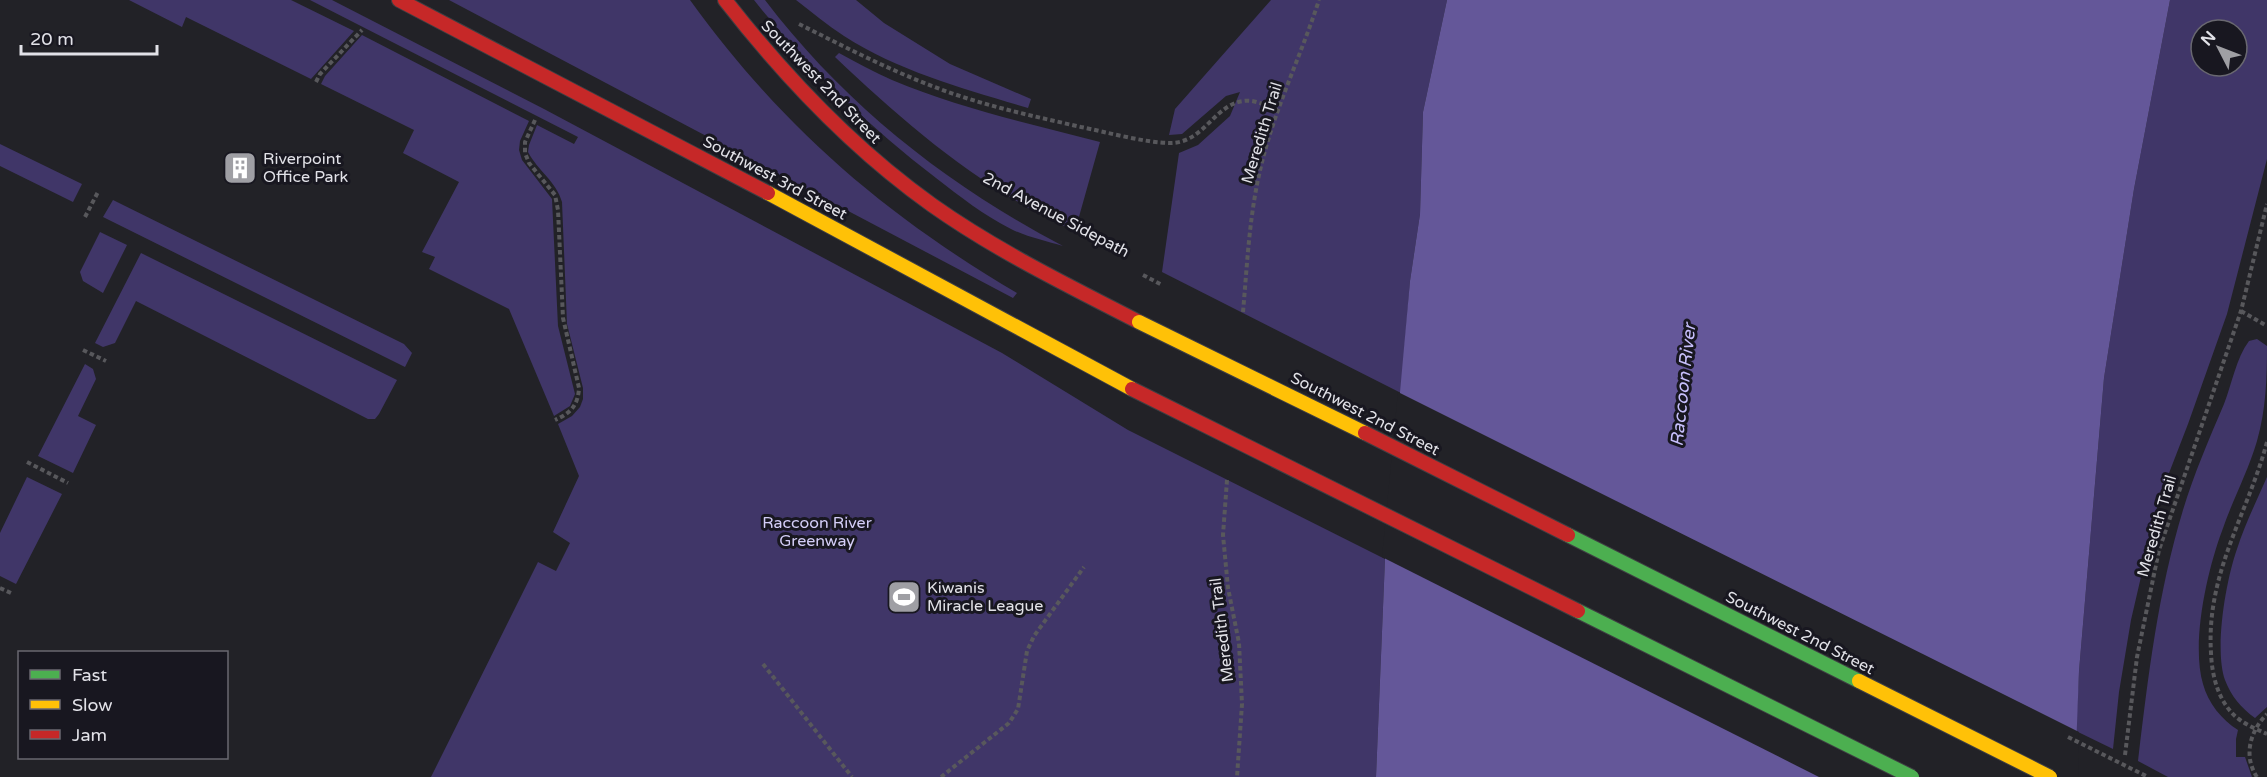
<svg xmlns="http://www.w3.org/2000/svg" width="2267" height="777" font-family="'Varela Round',sans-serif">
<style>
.green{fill:#403668;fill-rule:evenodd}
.water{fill:#645799}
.pier{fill:#222227}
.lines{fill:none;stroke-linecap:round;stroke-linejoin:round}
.slow-casing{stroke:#3f3f43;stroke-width:16}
.jam-casing{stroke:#3f3f43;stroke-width:16}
.path{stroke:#58585c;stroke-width:4;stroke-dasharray:4.5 3;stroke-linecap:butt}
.slow{stroke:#ffc107;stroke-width:14}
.jam{stroke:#c62828;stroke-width:14}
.fast-bridge-casing{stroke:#3f3f43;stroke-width:16;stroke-linecap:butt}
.slow-bridge-casing{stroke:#3f3f43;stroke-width:16;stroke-linecap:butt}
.jam-bridge-casing{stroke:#3f3f43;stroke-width:16;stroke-linecap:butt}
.path-bridge{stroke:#58585c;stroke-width:4;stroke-dasharray:4.5 3;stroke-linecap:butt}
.fast-bridge{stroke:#4caf50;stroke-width:14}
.slow-bridge{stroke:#ffc107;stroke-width:14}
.jam-bridge{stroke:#c62828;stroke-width:14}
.labels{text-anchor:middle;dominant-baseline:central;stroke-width:6;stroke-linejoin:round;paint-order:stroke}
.street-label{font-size:16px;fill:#e2e2e8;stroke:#181720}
.poi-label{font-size:16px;fill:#e2e2e8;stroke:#181720;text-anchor:start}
.park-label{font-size:16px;fill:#d4cef7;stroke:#181720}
.water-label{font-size:18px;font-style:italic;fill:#c7bffb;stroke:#181720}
</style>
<rect width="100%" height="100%" fill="#222227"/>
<!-- green -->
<path class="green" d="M129,0H291L354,31L311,79L186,17L182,27Z
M310,0H332L544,109L1002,353L1128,430L1385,559L1376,777H431L538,562L556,571L570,543L553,532L579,476L558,424L572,416L580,407L583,399V388L567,324L562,202C556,181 538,171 528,152L529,145L537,125L574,144L578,137Z
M449,0H690C781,126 883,214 1017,293L1013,298Z
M754,0H765C845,105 947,185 1063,246C1046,241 1027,237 1011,229C985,216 959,196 936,178C868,126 807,67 754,0Z
M796,0H856L884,23L950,64L1031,99L1028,108C965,89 900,72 844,36C827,25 812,12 796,0Z
M1271,0H1447L1423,112L1420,214L1410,281L1401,393L1162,272L1179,153L1198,145L1230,116L1240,92L1226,96L1182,134L1169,135L1175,109Z
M2170,0H2267V159L2227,314L2188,424L2159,499L2131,620L2119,692L2113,749L2076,731L2079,671L2104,378L2134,189ZM2201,30H2237V66H2201Z
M362,35L529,121L520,141L519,150L522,160L552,199L558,326L575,394L570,406L554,416L509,309L429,269L435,257L422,252L459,182L403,153L414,130L321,84L325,76Z
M839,53C856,62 874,72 892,80C959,108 1030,124 1100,142L1075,231C982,190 908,126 835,57Z
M0,144L82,184L73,202L0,166Z
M113,200L404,344L412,353L405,367L103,217Z
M100,232L127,245L103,293L83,281L80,272Z
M141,253L397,380L379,414L375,419H368L136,301L115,343L103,347L95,343Z
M2257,339L2267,346C2267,378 2266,410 2257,441C2248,472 2232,501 2222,531C2207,571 2191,643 2203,684C2208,703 2222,720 2238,730L2236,739V757H2245L2252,777H2168L2138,761C2148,677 2158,592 2183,510C2194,474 2209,439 2224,404C2232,384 2236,358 2249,341Z
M85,364L93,369L96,379L78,416L96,425L73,473L38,456Z
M27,477L62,494L16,584L0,576V533Z
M2267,477V707L2255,718C2241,708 2231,696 2225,680C2214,649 2226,580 2237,549C2245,524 2257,500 2267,477Z"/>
<!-- water -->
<path class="water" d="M1447,0H2170L2134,189L2104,378L2079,671L2075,777H1376L1385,559L1410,281L1420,214L1423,112Z"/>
<!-- pier -->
<path class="pier" d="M1398,392L2079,732L2078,777H1819L1382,557Z"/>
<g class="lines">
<defs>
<path id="slow" d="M768,193L1132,389"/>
<path id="jam" d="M399,0L768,193
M725,0C785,77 852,148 932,205C997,251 1069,286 1139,322"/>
</defs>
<!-- slow casing -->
<use href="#slow" class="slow-casing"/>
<!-- jam casing -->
<use href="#jam" class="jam-casing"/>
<!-- path -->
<path class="path" d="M799,24C845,47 891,71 940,89C985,106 1033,116 1081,127C1106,132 1146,143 1170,143C1204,143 1214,105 1243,101C1254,99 1267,106 1278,110
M316,82L320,74L362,30
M535,120L525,142V153L529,163L555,195L558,210L563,318L579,388C578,405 571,413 555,420
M85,217L98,192
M2241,311L2267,326
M1243,312C1247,267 1249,220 1259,175C1272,114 1300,59 1319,0
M83,350L106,361
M2267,442C2247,516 2206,573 2211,653C2212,676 2218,700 2235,716C2244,724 2256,729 2267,734
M27,462L68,483
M1227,480L1223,535L1228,588L1239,643L1242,704L1237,777
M0,588L11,593
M763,664L852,777
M2125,755L2137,657L2159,550L2241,311L2267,204
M941,777L1009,723L1018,709L1027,651L1034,636L1084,567
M2257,777C2243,756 2250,731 2267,714"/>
<!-- slow -->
<use href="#slow" class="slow"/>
<!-- jam -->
<use href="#jam" class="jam"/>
<defs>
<path id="fast-bridge" d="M1568,535L1859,681
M1578,611L1912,777"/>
<path id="slow-bridge" d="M1139,322L1365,433
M1859,681L2050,777"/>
<path id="jam-bridge" d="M1132,389L1578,611
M1365,433L1568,535"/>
</defs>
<!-- fast-bridge casing -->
<use href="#fast-bridge" class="fast-bridge-casing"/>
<!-- slow-bridge casing -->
<use href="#slow-bridge" class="slow-bridge-casing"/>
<!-- jam-bridge casing -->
<use href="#jam-bridge" class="jam-bridge-casing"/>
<!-- path-bridge -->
<path class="path-bridge" d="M1143,275L1162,285
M2068,737L2148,777"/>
<!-- fast-bridge -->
<use href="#fast-bridge" class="fast-bridge"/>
<!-- slow-bridge -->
<use href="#slow-bridge" class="slow-bridge"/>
<!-- jam-bridge -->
<use href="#jam-bridge" class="jam-bridge"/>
</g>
<!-- icons -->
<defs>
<symbol id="building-square" viewBox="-11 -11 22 22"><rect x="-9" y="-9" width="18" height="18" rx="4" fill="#9f9fa4" stroke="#181720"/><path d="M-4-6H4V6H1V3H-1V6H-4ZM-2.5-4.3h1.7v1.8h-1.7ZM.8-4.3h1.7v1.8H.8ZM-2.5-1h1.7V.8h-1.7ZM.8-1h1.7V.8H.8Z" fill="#fff"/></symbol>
<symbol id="stadium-square" viewBox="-11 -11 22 22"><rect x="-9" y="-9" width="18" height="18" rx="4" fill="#9f9fa4" stroke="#181720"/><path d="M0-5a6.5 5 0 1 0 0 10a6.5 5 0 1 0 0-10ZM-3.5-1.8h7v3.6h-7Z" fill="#fff"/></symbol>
</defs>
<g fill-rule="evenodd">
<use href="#building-square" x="221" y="149" width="38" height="38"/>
<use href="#stadium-square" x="885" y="578" width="38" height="38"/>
</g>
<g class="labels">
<!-- street labels -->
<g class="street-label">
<text transform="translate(821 82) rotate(46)">Southwest 2nd Street</text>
<text transform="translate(1262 133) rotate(-73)">Meredith Trail</text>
<text transform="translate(775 178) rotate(28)">Southwest 3rd Street</text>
<text transform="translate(1056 215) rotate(28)">2nd Avenue Sidepath</text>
<text transform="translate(1365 414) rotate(27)">Southwest 2nd Street</text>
<text transform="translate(2157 526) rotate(-74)">Meredith Trail</text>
<text transform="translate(1222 630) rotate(-97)">Meredith Trail</text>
<text transform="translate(1800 633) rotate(27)">Southwest 2nd Street</text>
</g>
<!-- poi labels -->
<g class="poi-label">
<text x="263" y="159">Riverpoint<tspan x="263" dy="18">Office Park</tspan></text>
<text x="927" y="588">Kiwanis<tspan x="927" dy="18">Miracle League</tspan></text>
</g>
<!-- park labels -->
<g class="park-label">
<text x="817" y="523">Raccoon River<tspan x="817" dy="18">Greenway</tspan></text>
</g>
<!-- water labels -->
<g class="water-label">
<text transform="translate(1683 385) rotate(-84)">Raccoon River</text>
</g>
</g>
<!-- legend -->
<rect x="18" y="651" width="210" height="108" fill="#181720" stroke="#696870" stroke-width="1.5"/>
<rect x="30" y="670" width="30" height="9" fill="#4caf50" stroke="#696870" stroke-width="1.5"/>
<text x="72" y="681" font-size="18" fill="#e2e2e8">Fast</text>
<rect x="30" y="700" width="30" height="9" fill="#ffc107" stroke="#696870" stroke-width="1.5"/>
<text x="72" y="711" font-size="18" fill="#e2e2e8">Slow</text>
<rect x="30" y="730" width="30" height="9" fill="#c62828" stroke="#696870" stroke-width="1.5"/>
<text x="72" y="741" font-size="18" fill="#e2e2e8">Jam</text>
<!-- north arrow -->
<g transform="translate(2219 48) rotate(312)"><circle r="28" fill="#181720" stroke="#696870" stroke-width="1.5"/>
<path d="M0-4.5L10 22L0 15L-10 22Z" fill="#9f9fa4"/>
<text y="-9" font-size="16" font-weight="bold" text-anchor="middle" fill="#e2e2e8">N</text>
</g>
<!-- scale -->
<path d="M21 45v9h136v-9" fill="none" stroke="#e2e2e8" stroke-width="3"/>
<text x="30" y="45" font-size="18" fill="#e2e2e8" stroke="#181720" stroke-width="4.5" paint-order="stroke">20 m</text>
</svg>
